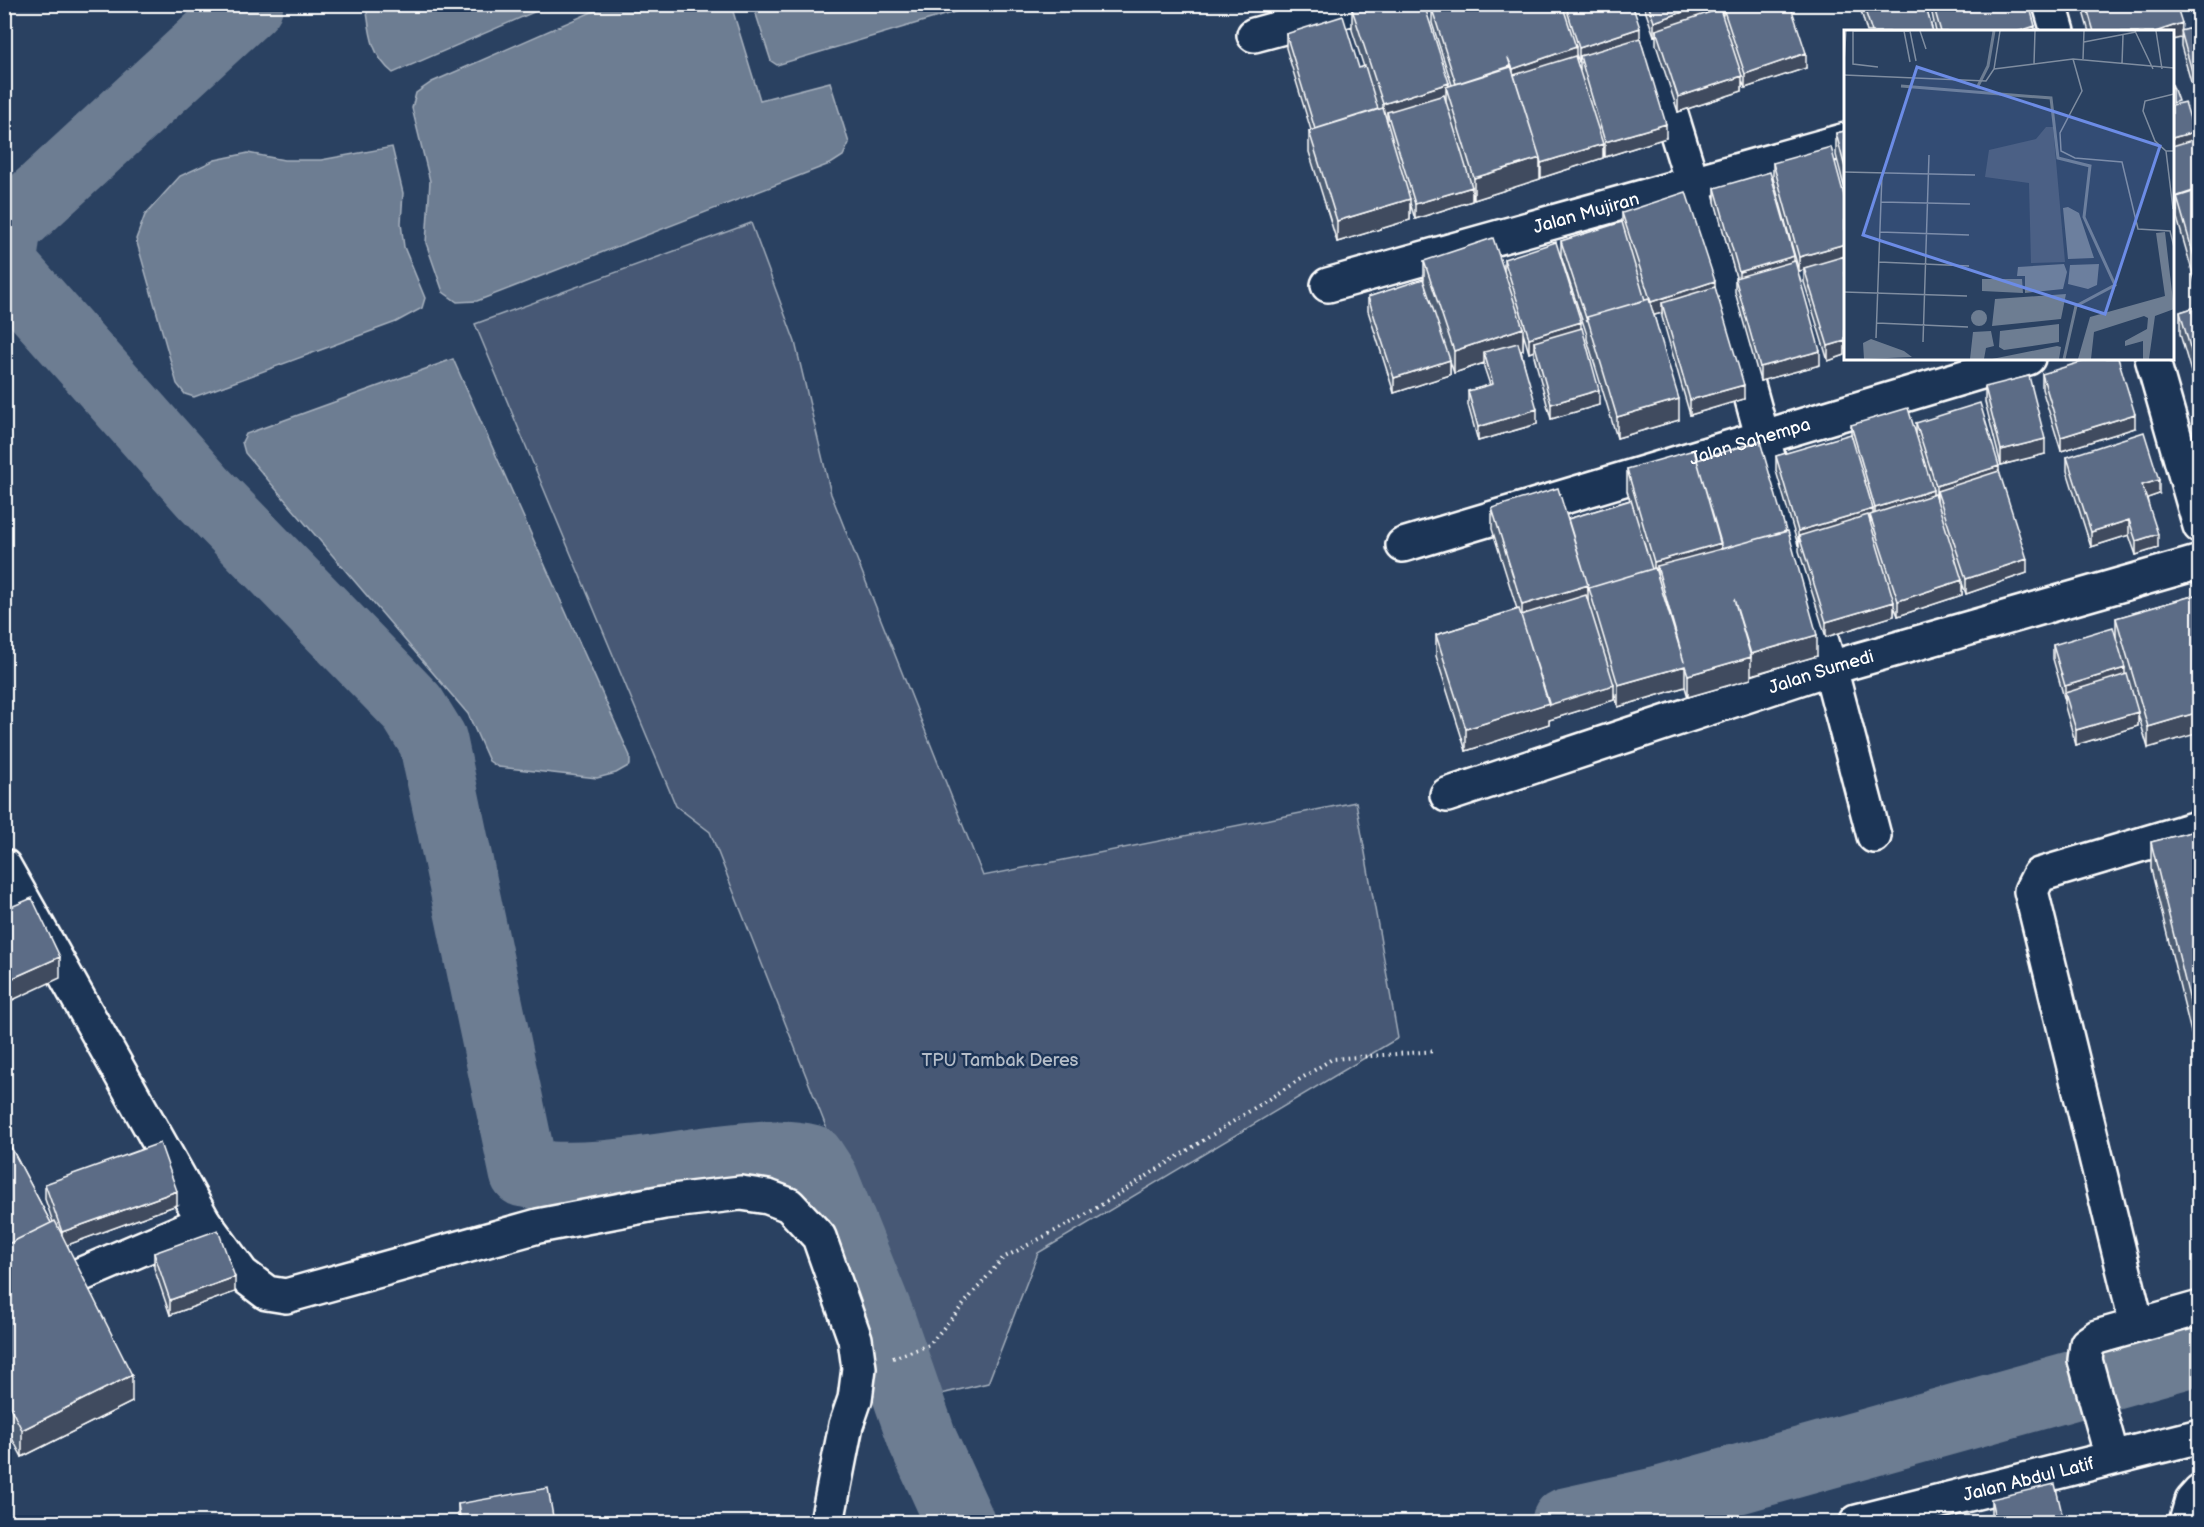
<svg xmlns="http://www.w3.org/2000/svg" width="2204" height="1527" font-family="'Balsamiq Sans',sans-serif">
<style>
.green{fill:#465975;stroke:#a2acba;stroke-width:1.5}
.water{fill:#6d7d92;stroke:#a7b1be;stroke-width:1.5}
.lines{fill:none;stroke-linecap:round;stroke-linejoin:round}
.river{stroke:#6d7d92;stroke-width:69}
.minor-casing{stroke:#fff;stroke-width:38}
.major-casing{stroke:#fff;stroke-width:38}
.path{stroke:#fff;stroke-width:4;stroke-dasharray:1.5 4.5;stroke-linecap:butt}
.minor{stroke:#1d3557;stroke-width:33}
.major{stroke:#1d3557;stroke-width:33}
.wall{fill:#4e5d73;stroke:#fff;stroke-width:1.5;fill-rule:evenodd}
.shaded-wall{fill:#404c5e;stroke:#fff;stroke-width:1.5}
.building{fill:#5b6c86;stroke:#fff;stroke-width:1.5}
.labels{text-anchor:middle;dominant-baseline:central;stroke-width:5;stroke-linejoin:round;paint-order:stroke}
.street-label{font-size:18px;fill:#fff;stroke:#1d3557}
.park-label{font-size:18px;fill:#b5bdc8;stroke:#1d3557}
.inset-river{fill:none;stroke:#6d7d92;stroke-width:3}
.inset-road{fill:none;stroke:#7f8da0;stroke-width:1.5}
.view{fill:#6c8ce6;fill-opacity:0.15;stroke:#6c8ce6;stroke-width:3}
.inset-edge{fill:none;stroke:#fff;stroke-width:3}
</style>
<rect width="100%" height="100%" fill="#2a4161"/>
<filter id="ink" filterUnits="userSpaceOnUse"><feTurbulence type="fractalNoise" baseFrequency=".0167" numOctaves="2"/><feDisplacementMap in="SourceGraphic" scale="12" xChannelSelector="R" yChannelSelector="G"/><feConvolveMatrix kernelMatrix="1 2 1 2 8 2 1 2 1" color-interpolation-filters="sRGB"/></filter>
<g filter="url(#ink)">
<!-- green -->
<path class="green" d="M751,223L795,342L831,494L983,876L1356,802L1398,1038L1038,1253L988,1383L932,1396L710,832L676,806L475,324Z"/>
<!-- water -->
<path class="water" d="M610,4L731,5L760,100L830,82L849,143L843,156L832,163L477,301L457,302L443,292L426,243L430,181L412,108L416,93L432,82Z
M366,5V4L550,5L393,73C370,54 370,32 366,5Z
M753,5V4L978,5L777,65L771,61Z
M392,147L403,193L401,223L404,247L425,298L422,308L396,322L194,397L185,394L177,384L136,239L145,215L180,176L215,160L248,153L284,160H321Z
M453,359L630,756V765L616,773L597,778L498,767L489,761L468,714L245,453L242,442L246,434Z"/>
<g class="lines">
<!-- river -->
<path class="river" d="M4,250L7,227L249,4
M4,267L204,493L412,707L433,741L524,1173C587,1183 652,1168 715,1160C746,1157 780,1151 811,1159L824,1179L880,1318L923,1441L960,1522
M1566,1522L1660,1501L2200,1350"/>
<defs>
<g id="minor">
<path d="M1637,4L1692,182L1792,544L1830,668L1874,836"/>
<path d="M2050,4L2058,32"/>
<path d="M1254,35L1368,4"/>
<path id="s1" d="M1328,285L1846,140"/>
<path d="M2152,358L2200,526"/>
<path id="s2" d="M1403,545L2028,358"/>
<path id="s3" d="M1447,795L1830,668L2200,562"/>
<path d="M4,866L204,1222L242,1274L267,1293L286,1296L538,1226L664,1202L741,1193L768,1197L789,1205L819,1237L855,1339L859,1368L855,1399L846,1425L827,1522"/>
<path d="M80,1275L204,1222"/>
<path d="M2137,1325L2031,891L2039,875L2200,827"/>
<path d="M2112,1457L2085,1360L2087,1344L2097,1337L2200,1308"/>
<path d="M2186,1522L2192,1501L2200,1492"/>
</g>
<g id="major">
<path id="s4" d="M1857,1522L2200,1436"/>
</g>
</defs>
<!-- minor casing -->
<use href="#minor" class="minor-casing"/>
<!-- major casing -->
<use href="#major" class="major-casing"/>
<!-- path -->
<path class="path" d="M893,1358L929,1345L1003,1258L1082,1217L1332,1059L1436,1051"/>
<!-- minor -->
<use href="#minor" class="minor"/>
<!-- major -->
<use href="#major" class="major"/>
</g>
<!-- wall -->
<path class="wall" d="M1445,4H1632L1640,38L1666,138L1605,157L1603,147V158L1541,178L1540,175V179L1474,200L1472,191V201L1415,219L1410,203V220L1337,242L1309,152V131L1311,130L1286,48V34L1359,68L1364,67L1352,30V9L1449,86L1452,85L1432,23V9ZM1576,54L1579,62H1580V71L1576,60Z
M1643,4H1712V11L1717,10L1716,4H1790L1806,68L1745,88L1742,81V91L1678,112L1656,45V35L1654,36Z
M1859,4H1925L1933,32H1867Z
M1930,4H2029L2035,32H1936Z
M2084,4H2176L2182,31L2199,26L2194,93L2181,46V38L2172,32H2089L2084,15Z
M2178,104L2194,139L2199,138V295L2177,218V211L2172,212Z
M1845,131V190L1836,155V133Z
M1773,163L1845,199V355L1828,361L1804,282V270L1799,271L1773,178Z
M1715,188L1794,261L1820,365L1760,381L1735,292V278L1736,277L1715,202Z
M1622,213L1715,288L1744,399L1690,415L1662,317V313L1654,315L1679,420L1617,438L1587,339V335L1561,256V241L1622,225Z
M1504,259L1581,328L1599,405L1551,419L1534,356V351L1529,353L1523,333V350H1521L1537,424L1478,441L1468,405V391L1490,385L1484,367V363L1454,373L1450,361V375L1394,393L1368,311V297L1424,280V261L1504,271Z
M2199,306V400L2180,334V312Z
M2042,374L2135,428L2061,451L2042,389Z
M1985,387L2045,454L2001,465L1985,402Z
M1916,423L1999,472L2027,573L1966,594L1962,583V595L1898,616L1894,606V616L1826,637L1799,551V545H1798L1776,471V456L1851,436V425L1916,435Z
M2067,457L2159,494L2147,498L2158,548L2136,555L2129,535L2091,547L2067,471Z
M1697,460L1817,656L1751,675V673V679L1688,697L1685,687L1618,707L1614,693V700L1549,720V724L1466,751L1436,656V635L1517,609L1492,529V508L1568,519L1630,500L1627,491V469Z
M2199,594L2148,748L2138,714V726L2076,745L2065,707V701L2053,659V645L2116,638V618Z
M2199,830V1065L2151,869V842Z
M4,1134L51,1223L53,1222L45,1199V1184L177,1205L67,1245L132,1402L22,1457L4,1423Z
M154,1253L235,1292L170,1315L154,1268Z
M1991,1499L2064,1522H1991Z
M458,1504L554,1522H458Z"/>
<!-- shaded-wall -->
<path class="shaded-wall" d="M1706,4H1712V17L1656,30V35L1654,36V22Z
M1719,4H1757L1723,8V15L1719,16Z
M2182,23L2181,38L2172,40V32H2155Z
M2035,26V32H2017Z
M1640,28V43L1580,56L1579,62V48Z
M1576,47V62L1513,83V69Z
M1806,53V68L1745,88V74Z
M1742,76V91L1678,112V97Z
M2199,77V92L2194,93V79Z
M1449,83V95L1446,87V105L1387,112V124L1383,125V104Z
M1666,124V138L1605,157V142Z
M2194,132V146L2172,153V138Z
M1603,144V158L1541,178V163Z
M1540,158V179L1474,200V178Z
M1472,187V201L1415,219V204Z
M2177,197V211L2172,212V198Z
M1410,199V220L1337,242V221Z
M1845,244V258L1804,268V270L1799,271V257Z
M1794,256V271L1739,286V272Z
M1715,281V296L1662,303V313L1651,316V302Z
M1581,322V336L1534,342V351L1529,353V338Z
M1523,328V350L1487,362L1484,352V363L1454,373V351Z
M1845,341V355L1828,361V346Z
M1820,351V365L1760,381V367Z
M1450,360V375L1394,393V378Z
M1744,385V399L1690,415V400Z
M1599,390V405L1551,419V404Z
M1679,399V420L1617,438V417Z
M1537,409V424L1478,441V427Z
M2135,414V428L2061,451V437Z
M2045,439V454L2001,465V450Z
M1999,466V481L1937,491V500L1936,501V486Z
M2159,480V494L2142,500V485Z
M1933,490V505L1875,522V508Z
M1873,509V524L1870,515V524L1799,536V545H1798V531Z
M2129,520V535L2091,547V532Z
M2158,534V548L2136,555V541Z
M1721,543V564L1657,566V582L1654,583V562Z
M2027,559V573L1966,594V579Z
M1962,580V595L1898,616V601Z
M1588,585V606L1522,616V605Z
M1894,602V616L1826,637V622Z
M1817,635V656L1751,675V654Z
M1751,657V679L1688,697V675Z
M1685,666V687L1618,707V685Z
M2125,668V683L2065,693V701V686Z
M1614,685V700L1549,720V724L1466,751V729L1549,703Z
M2138,712V726L2076,745V730Z
M2199,712V733L2148,748V727Z
M60,957V978L4,1004V982Z
M177,1191V1205L62,1247V1232Z
M235,1277V1292L170,1315V1300Z
M132,1375V1402L22,1457V1430Z"/>
<!-- building -->
<path class="building" d="M1365,4H1424L1449,83L1383,104L1352,9Z
M1445,4H1562L1576,47L1513,69L1508,58L1511,67L1456,84L1432,9Z
M1565,4H1632L1640,28L1579,48Z
M1648,4H1706L1654,22Z
M1735,4H1790L1806,53L1745,74L1723,8Z
M1863,4H1925L1933,32H1872Z
M1933,4H2029L2035,26L2017,32H1941Z
M2086,4H2176L2182,23L2155,32H2094Z
M1720,9L1742,76L1678,97L1656,30Z
M1343,16L1359,68L1365,66L1378,109L1315,129L1286,34Z
M2199,26V77L2194,79L2181,31Z
M1640,38L1666,124L1605,142L1580,56Z
M1575,56L1603,144L1541,163L1540,158L1514,75Z
M1511,66L1540,158L1474,178L1446,87Z
M2172,84L2178,101L2172,103Z
M1444,95L1472,187L1415,204L1387,112Z
M2185,102L2194,132L2172,138V105Z
M1383,108L1410,199L1337,221L1309,131Z
M1845,131V168L1836,133Z
M2199,138V189L2172,198V146Z
M1831,147L1845,199V244L1799,257L1773,163Z
M1770,172L1794,256L1739,272L1715,188Z
M2199,190V274L2177,197Z
M1686,192L1715,281L1651,302L1622,213Z
M1622,222L1645,300L1587,317V321L1561,241Z
M1493,238L1523,328L1454,351L1424,261Z
M1556,242L1581,322L1529,338L1504,259Z
M1845,256V341L1828,346L1804,268Z
M1795,261L1820,351L1760,367L1735,278Z
M1423,279L1450,360L1394,378L1368,297Z
M1715,287L1744,385L1690,400L1662,303Z
M1649,299L1679,399L1617,417L1587,317Z
M2199,306V379L2180,312Z
M1582,328L1599,390L1551,404L1534,342Z
M1518,343L1537,409L1478,427L1468,391L1493,384L1484,352Z
M2094,358H2118L2135,414L2061,437L2042,374Z
M2029,376L2045,439L2001,450L1985,387Z
M1980,403L1999,466L1936,486L1916,423Z
M1908,408L1933,490L1875,508L1851,425Z
M2144,432L2159,480L2142,485L2158,534L2136,541L2129,520L2091,532L2067,457Z
M1851,434L1873,509L1798,531L1776,456Z
M1760,441L1786,531L1722,549L1697,460Z
M1694,450L1721,543L1654,562L1627,469Z
M1999,471L2027,559L1966,579L1937,491Z
M1558,488L1588,585L1522,605L1492,508Z
M1935,494L1962,580L1898,601L1870,515Z
M1631,500L1652,569L1589,588V589L1588,590V585L1568,519Z
M1868,515L1894,602L1826,622L1799,536Z
M1788,531L1817,635L1751,654L1734,599L1751,657L1688,675L1685,666L1618,685L1589,588L1655,568L1684,662L1657,566Z
M2199,594V712L2148,727L2116,618Z
M1586,595L1614,685L1549,705L1521,615Z
M1519,609L1549,703L1466,729L1436,635Z
M2113,627L2125,668L2065,686L2053,645Z
M2127,674L2138,712L2076,730L2065,693Z
M2199,830V1038L2151,842Z
M32,898L60,957L4,982V910Z
M4,1134L51,1223L4,1246Z
M160,1143L177,1191L62,1232L45,1184Z
M55,1221L132,1375L22,1430L4,1395V1246Z
M218,1230L235,1277L170,1300L154,1253Z
M2055,1484L2064,1522H1996L1991,1499Z
M548,1488L554,1522H461L458,1504Z"/>
</g>
<g class="labels">
<!-- street labels -->
<g class="street-label">
<text stroke="none"><textPath href="#s1" startOffset="268">Jalan Mujiran</textPath></text>
<text stroke="none"><textPath href="#s2" startOffset="362">Jalan Sahempa</textPath></text>
<text stroke="none"><textPath href="#s3" startOffset="394">Jalan Sumedi</textPath></text>
<text stroke="none"><textPath href="#s4" startOffset="177">Jalan Abdul Latif</textPath></text>
</g>
<!-- park labels -->
<g class="park-label">
<text x="1000" y="1060">TPU Tambak Deres</text>
</g>
</g>
<!-- overview -->
<g transform="translate(1844 30)">
<rect width="330" height="330" fill="#2a4161"/>
<path d="M202,97H209L221,232L187,233L185,153L141,147L145,120L192,109Z" fill="#465975"/>
<path d="M224,177L235,183L250,228L224,229L219,178ZM321,202L330,279L311,286L305,329H299V311L281,316V311L303,299L304,288L300,286L250,302L247,329H234L246,287L321,266L312,203ZM220,234L223,242L219,259L181,263V246H173L174,237ZM255,234L253,255L244,259L224,254L226,235ZM138,249H178L179,263L138,261ZM222,264L217,289L148,296L151,269ZM127 288a8 8 0 1 1 16 0a8 8 0 1 1-16 0ZM215,294V312L160,320L155,317L156,301ZM147,301L150,316L142,318L140,329H126L129,302ZM27,309L60,321L68,327L20,329L19,313ZM213,316L217,317L215,329H148Z" fill="#6d7d92"/>
<path class="inset-river" d="M57,56L207,68L214,128L246,136L240,187L271,255L232,276L220,329M133,58L144,36L150,1"/>
<path class="inset-road" d="M9,1V34L34,37M9,1H65M60,1L66,32M66,1L72,31M76,1L82,19M291,1L309,39M312,1L318,39M240,12L292,2M229,29L238,61L216,103L217,121L231,128L278,132L294,199L326,201L330,217M239,29L240,1M0,32L2,1M190,34L191,1M278,34L279,5M150,39L229,29L330,38M0,45L142,51L150,39L156,1M330,64L301,71L299,81L311,111L322,121H330M322,121L329,179M0,142L131,145M37,172L126,174M36,202L125,205M35,232L125,236M0,262L123,266M33,293L124,297M32,308L38,144M79,312L85,125"/>
<path class="view" d="M73,37L316,116L261,284L19,205Z"/>
<rect width="330" height="330" class="inset-edge"/>
</g>
<!-- margin -->
<rect width="2204" height="1527" fill="none" stroke="#1d3557" stroke-width="24"/>
<rect x="12" y="12" width="2180" height="1503" fill="none" stroke="#fff" stroke-width="2" filter="url(#ink)"/>
</svg>
